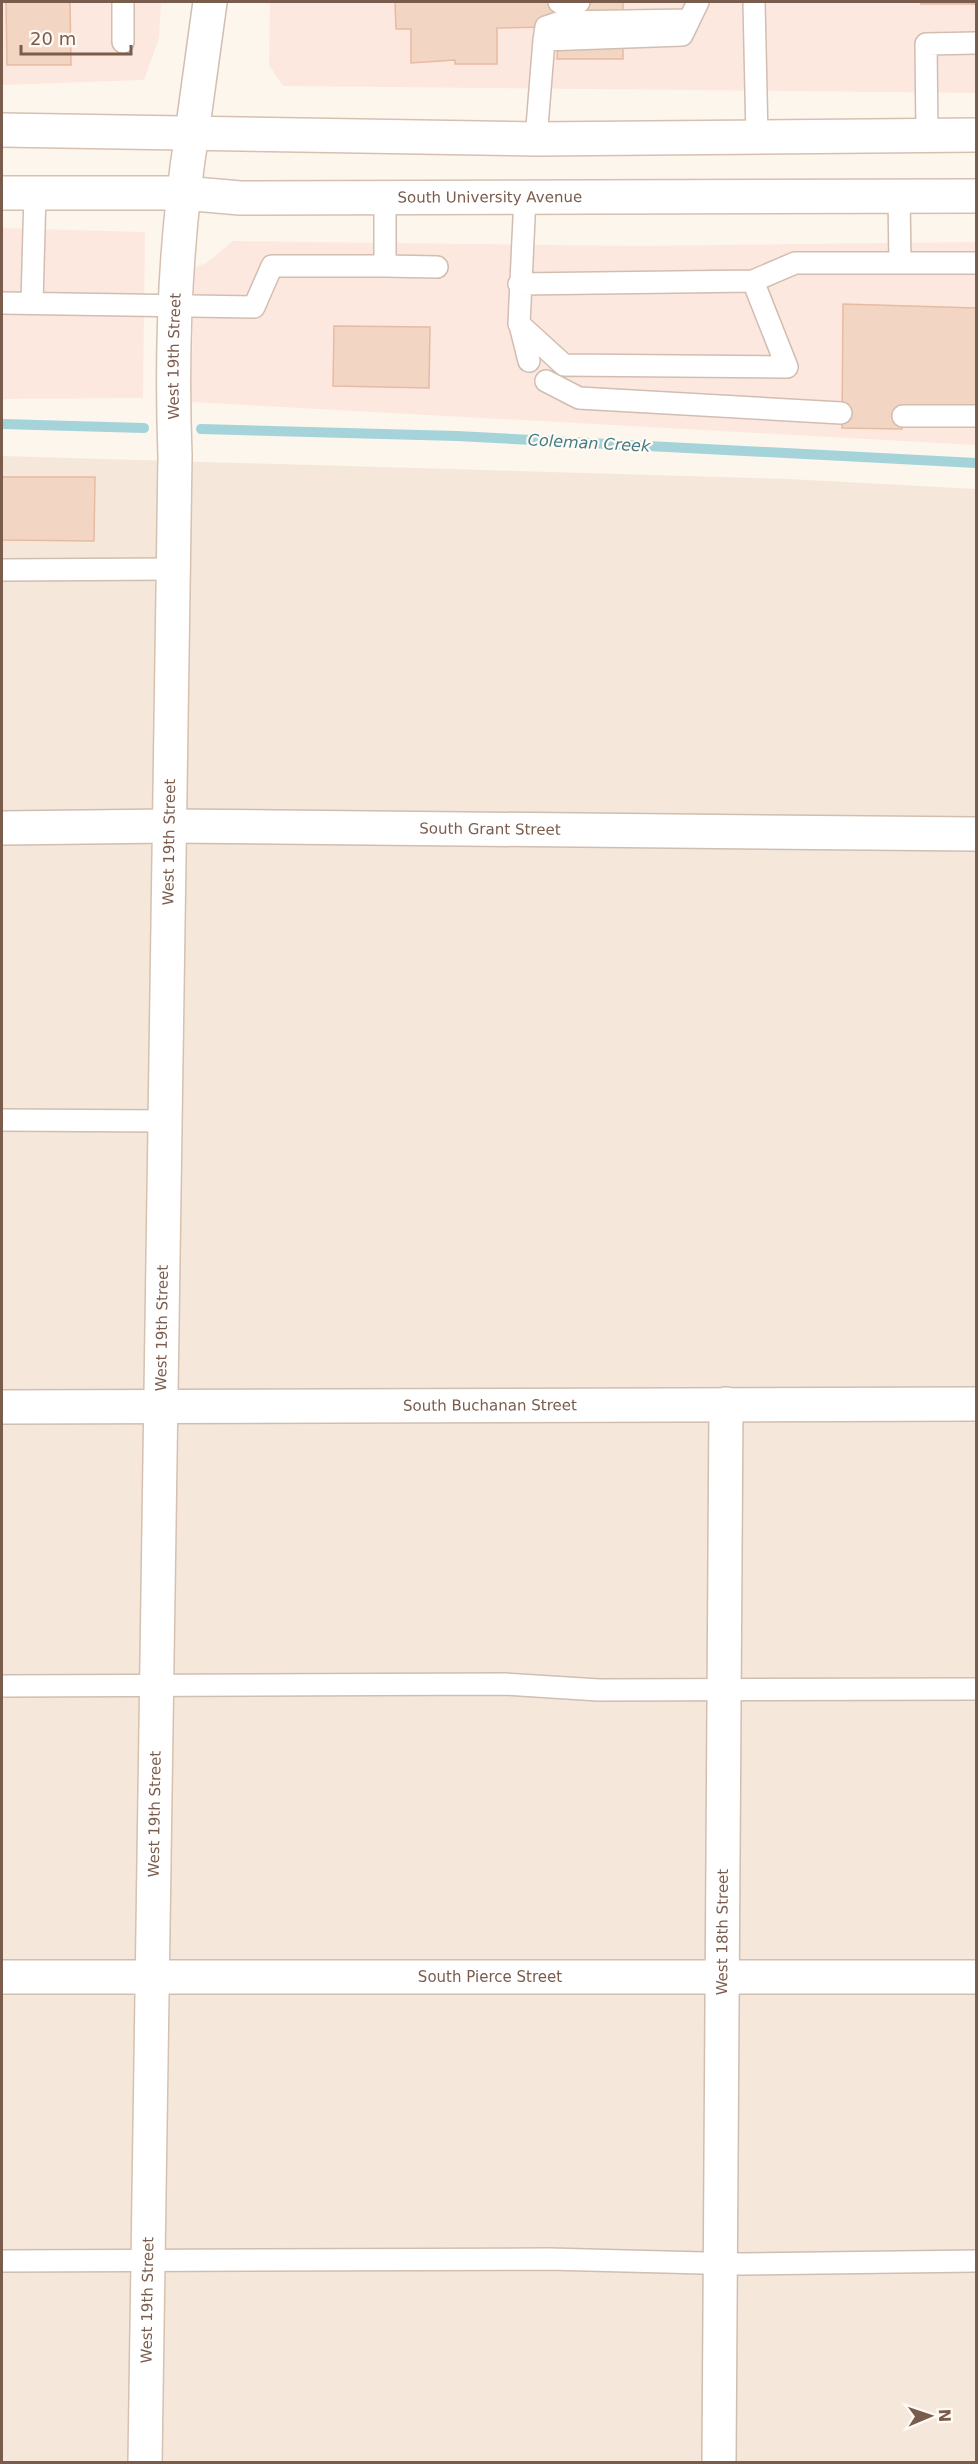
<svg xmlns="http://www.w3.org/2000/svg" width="978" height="2464" font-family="'DejaVu Sans',sans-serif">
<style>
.residential{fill:#f5e8da}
.commercial{fill:#fde8e0}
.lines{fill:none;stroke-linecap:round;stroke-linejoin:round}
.stream{stroke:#a5d3da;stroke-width:10}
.building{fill:#f3d5c3;stroke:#e6bba3;stroke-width:1.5}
.lane-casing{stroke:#d1beb0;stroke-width:24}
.street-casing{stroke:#d1beb0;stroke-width:36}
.secondary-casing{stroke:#d6c0b0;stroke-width:36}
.lane{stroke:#fff;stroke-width:21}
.street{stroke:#fff;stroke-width:33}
.secondary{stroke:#fff;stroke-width:33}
.labels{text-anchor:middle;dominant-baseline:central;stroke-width:4.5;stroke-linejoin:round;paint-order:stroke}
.street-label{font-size:15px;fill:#7a5c4d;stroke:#fffaf3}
.water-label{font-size:16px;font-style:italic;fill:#437c86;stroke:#fffaf3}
</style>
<rect width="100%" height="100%" fill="#fdf6ec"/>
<!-- residential -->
<path class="residential" d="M2,456L789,479L976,489V2462H2Z"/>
<!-- commercial -->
<path class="commercial" d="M2,2H161L159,38L144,80L2,85Z
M270,2H976V93L283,86L269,65Z
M2,228L145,232L143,398L2,399Z
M233,241L638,246L976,242V445L191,402L194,268L206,263Z"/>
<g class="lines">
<!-- stream -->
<path class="stream" d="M2,424L144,428
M201,429L457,436L976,463"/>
</g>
<!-- building -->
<path class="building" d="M6,2H70L71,65H7Z
M395,2H623V59H557L558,39L546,27L497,28V64H455V60L411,63V29H396Z
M921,2H976V4H921Z
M843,304L976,308V406H903L902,429L842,428Z
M334,326L430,327L429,388L333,386Z
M2,477H95L94,541L2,540Z"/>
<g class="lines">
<defs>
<path id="lane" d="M123,2V42
M559,2H579
M754,2L757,138
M544,40L546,27L561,22L689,20
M927,135L926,44L976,43
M536,139L544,40L682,35L698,2
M899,196L900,263
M385,266L437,267
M753,281L795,263H976
M519,284L753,281L787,367L564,365L519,324L525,197
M2,303L254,307L272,266H385V197
M32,303L35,193
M520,325L529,361
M546,381L579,398L841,413
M903,416H976
M2,570L172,569
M2,1120L165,1121
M2,1686L505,1684L599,1690L976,1689
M2,2261L549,2259L742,2264L976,2261"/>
<g id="street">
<path d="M192,133L210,2"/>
<path id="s1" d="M2,828L169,826L976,834"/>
<path id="s2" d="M2,1407L976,1404"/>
<path id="s3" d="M2,1977H976"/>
<path id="s4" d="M719,2462L726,1404"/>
</g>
<g id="secondary">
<path d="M2,130L536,139L976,135"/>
<path id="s5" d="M2,193H183L240,198L976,196"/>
<path id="s6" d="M145,2462L175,456C171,348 175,240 192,133"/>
</g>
</defs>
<!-- lane casing -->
<use href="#lane" class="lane-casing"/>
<!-- street casing -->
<use href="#street" class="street-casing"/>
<!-- secondary casing -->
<use href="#secondary" class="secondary-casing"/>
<!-- lane -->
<use href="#lane" class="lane"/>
<!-- street -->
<use href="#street" class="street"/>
<!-- secondary -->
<use href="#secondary" class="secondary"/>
</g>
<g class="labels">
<!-- street labels -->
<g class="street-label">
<text stroke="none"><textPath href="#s5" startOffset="488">South University Avenue</textPath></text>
<text stroke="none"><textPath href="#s6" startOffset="2106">West 19th Street</textPath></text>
<text stroke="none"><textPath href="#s1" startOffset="488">South Grant Street</textPath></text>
<text stroke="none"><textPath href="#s6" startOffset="1620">West 19th Street</textPath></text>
<text stroke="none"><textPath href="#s6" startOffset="1134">West 19th Street</textPath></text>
<text stroke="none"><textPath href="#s2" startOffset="488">South Buchanan Street</textPath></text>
<text stroke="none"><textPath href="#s6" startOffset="648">West 19th Street</textPath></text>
<text stroke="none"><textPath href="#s4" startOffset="530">West 18th Street</textPath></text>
<text stroke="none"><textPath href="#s3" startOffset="488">South Pierce Street</textPath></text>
<text stroke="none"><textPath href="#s6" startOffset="162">West 19th Street</textPath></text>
</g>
<!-- water labels -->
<g class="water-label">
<text transform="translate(589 443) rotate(3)">Coleman Creek</text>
</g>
</g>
<!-- border -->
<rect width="978" height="2464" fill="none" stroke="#7a5c4d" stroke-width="6"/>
<!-- north arrow -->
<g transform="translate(930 2416) rotate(88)" stroke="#fffaf3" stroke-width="4.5" paint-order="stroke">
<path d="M0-4.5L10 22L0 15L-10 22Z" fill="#7a5c4d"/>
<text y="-9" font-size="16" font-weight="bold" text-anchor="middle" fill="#7a5c4d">N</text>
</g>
<!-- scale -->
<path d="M21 45v9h110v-9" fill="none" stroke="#7a5c4d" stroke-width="3"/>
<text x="30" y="45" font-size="18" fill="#7a5c4d" stroke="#fffaf3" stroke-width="4.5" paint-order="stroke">20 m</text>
</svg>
